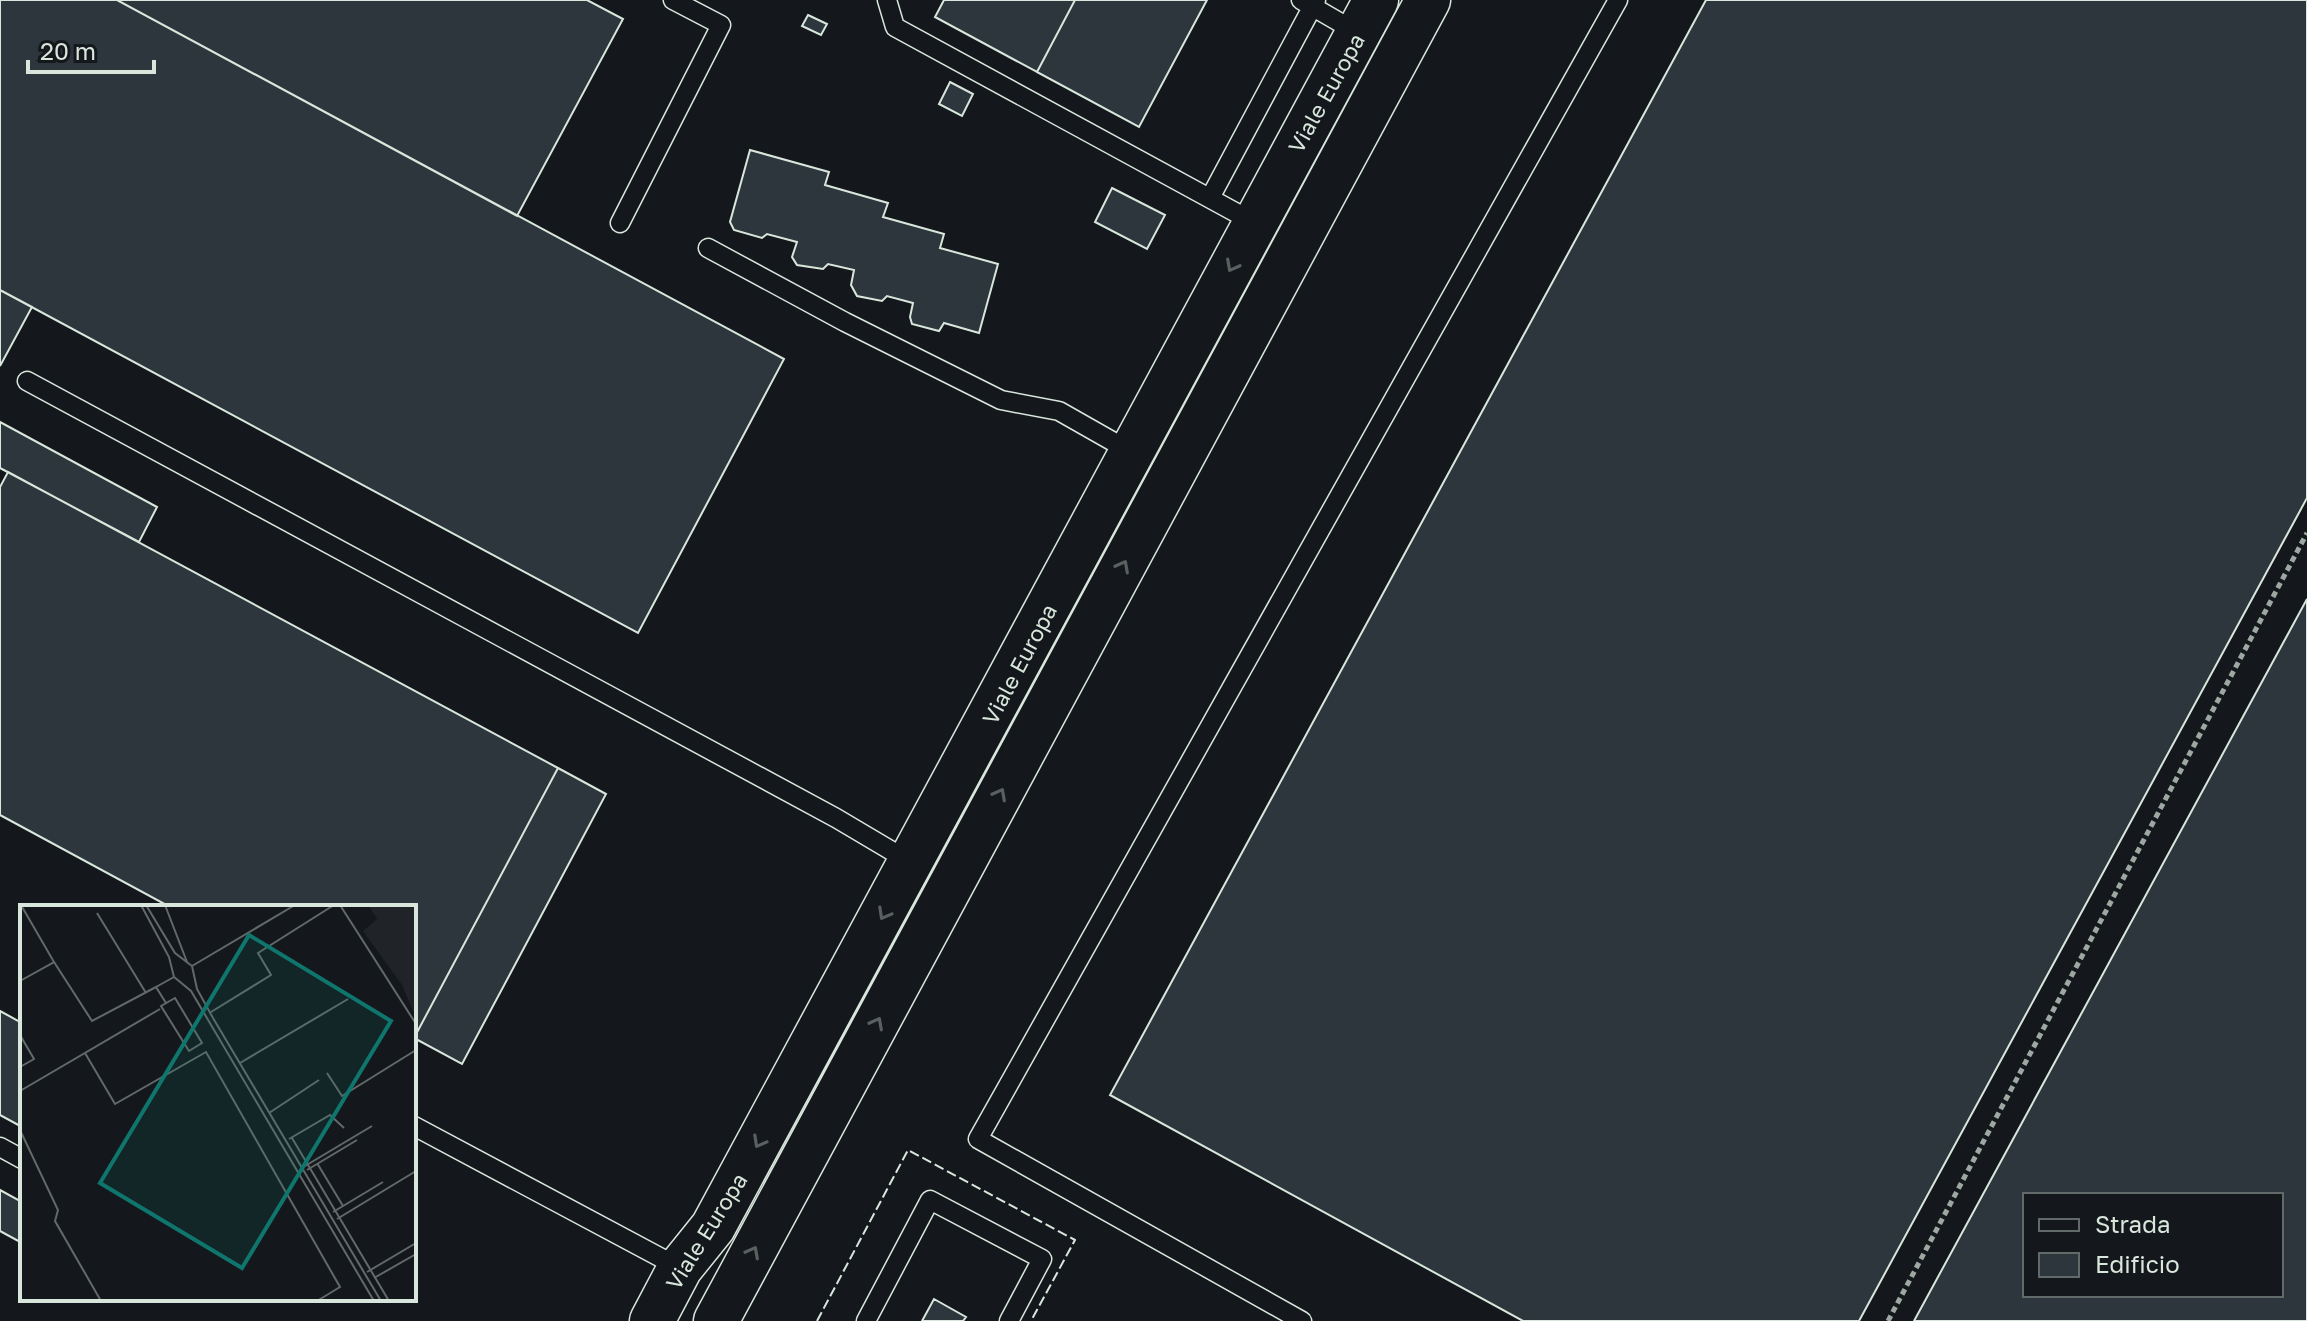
<svg xmlns="http://www.w3.org/2000/svg" width="2307" height="1321" font-family="'Golos Text',sans-serif">
<style>
.building{fill:#2c363c;stroke:#d8e6dc;stroke-width:2;fill-rule:evenodd}
.lines{fill:none;stroke-linecap:round;stroke-linejoin:round}
.lane-casing{stroke:#d8e6dc;stroke-width:21}
.secondary-casing{stroke:#d8e6dc;stroke-width:47}
.path{stroke:#9da8a2;stroke-width:5;stroke-dasharray:6 4;stroke-linecap:butt}
.lane{stroke:#14181c;stroke-width:18}
.secondary{stroke:#14181c;stroke-width:44}
.fence{stroke:#d8e6dc;stroke-width:2;stroke-dasharray:10 4;stroke-linecap:butt}
.oneway{stroke:#59605f}
.labels{text-anchor:middle;dominant-baseline:central;stroke-width:6;stroke-linejoin:round;paint-order:stroke}
.street-label{font-size:22px;fill:#d8e6dc;stroke:#14181c}
.inset-road{fill:none;stroke:#626a69;stroke-width:2}
.view{fill:#0f766e;fill-opacity:0.15;stroke:#0f766e;stroke-width:4}
.inset-edge{fill:none;stroke:#d8e6dc;stroke-width:4}
</style>
<rect width="100%" height="100%" fill="#14181c"/>
<!-- building -->
<path class="building" d="M0,0H117L784,359L638,633L0,290Z
M117,0H587L623,19L517,216Z
M944,0H1075L1037,72L935,17Z
M1075,0H1207L1139,127L1037,72Z
M1706,0H2307V498L1859,1321H1523L1110,1095Z
M808,15L827,24L821,35L802,26Z
M950,82L973,94L962,116L939,104Z
M750,150L829,172L825,185L888,203L883,217L944,234L940,248L998,264L979,333L944,323L939,331L912,324L910,317L913,303L887,296L882,301L857,296L851,285L854,270L828,264L823,269L797,265L792,257L797,242L767,234L762,238L734,230L730,222Z
M1112,188L1165,215L1147,249L1095,222Z
M0,290L32,307L0,366Z
M0,422L157,507L139,542L0,468Z
M8,472L558,768L414,1038V907H170L0,815V487Z
M2307,599V1321H1914ZM2025,1195H2281V1295H2025Z
M558,768L606,794L462,1064L414,1038Z
M0,1011L22,1023V1127L0,1115Z
M0,1190L22,1202V1243L0,1231Z
M934,1299L966,1317L963,1321H922Z"/>
<g class="lines">
<defs>
<path id="lane" d="M887,0L895,27L1255,223
M1301,0L1358,33
M1210,198L1316,0
M620,223L721,25L673,0
M708,248L845,322L1001,400L1059,411L1133,453
M27,381L836,818L912,863
M414,1126L680,1268
M0,1147L22,1159
M866,1321L930,1200L1042,1259L1009,1321
M1302,1321L978,1139L1618,0"/>
<path id="secondary" d="M652,1321L680,1268L713,1227L1376,0
M716,1321L1428,0"/>
</defs>
<!-- lane casing -->
<use href="#lane" class="lane-casing"/>
<!-- secondary casing -->
<use href="#secondary" class="secondary-casing"/>
<!-- path -->
<path class="path" d="M1888,1321L2307,533"/>
<!-- lane -->
<use href="#lane" class="lane"/>
<!-- secondary -->
<use href="#secondary" class="secondary"/>
<!-- fence -->
<path class="fence" d="M817,1321L908,1150L1075,1240L1031,1321"/>
</g>
<!-- one-way arrows -->
<defs><path id="oneway-chevron" d="M-2-3.5L2.5 0L-2 3.5" fill="none" stroke-width="1.6" stroke-linecap="round" stroke-linejoin="round" transform="scale(2)"/></defs>
<g class="oneway">
<use href="#oneway-chevron" transform="translate(1232 266) rotate(118)"/>
<use href="#oneway-chevron" transform="translate(1123 566) rotate(-62)"/>
<use href="#oneway-chevron" transform="translate(1000 794) rotate(-62)"/>
<use href="#oneway-chevron" transform="translate(884 914) rotate(119)"/>
<use href="#oneway-chevron" transform="translate(877 1023) rotate(-62)"/>
<use href="#oneway-chevron" transform="translate(759 1142) rotate(119)"/>
<use href="#oneway-chevron" transform="translate(753 1252) rotate(-62)"/>
</g>
<g class="labels">
<!-- street labels -->
<g class="street-label">
<text transform="translate(1326 93) rotate(-61)">Viale Europa</text>
<text transform="translate(1019 664) rotate(-62)">Viale Europa</text>
<text transform="translate(706 1231) rotate(-58)">Viale Europa</text>
</g>
</g>
<!-- overview -->
<g transform="translate(20 905)">
<rect width="396" height="396" fill="#14181c"/>
<path d="M348,0H396V113L382,80L343,26L357,14Z" fill="#202428"/>
<path class="inset-road" d="M121,0L149,52L154,72L171,86L354,396M126,0L155,48L172,61L177,84L193,113L361,396M145,0L167,57M320,0L396,119M77,8L126,88M34,57L72,116L136,82M172,61L275,0M0,76L34,57L1,0M155,93L182,138L169,146L141,101ZM146,98L136,82L154,72M191,107L251,70L238,48L314,0M0,130L14,154L0,162M65,148L95,199L186,147L320,382L297,396M220,158L328,94M307,168L322,191L396,145M0,186L140,104M249,208L299,175M0,225L38,305L35,316L81,396M272,233L369,396M269,234L310,210L324,223M297,258L323,301M285,261L352,221M287,265L337,235M313,307L363,277M317,314L396,266M347,367L396,338M354,373L396,349"/>
<path class="view" d="M229,30L371,116L222,363L80,278Z"/>
<rect width="396" height="396" class="inset-edge"/>
</g>
<!-- legend -->
<rect x="2023" y="1193" width="260" height="104" fill="#14181c" stroke="#626a69" stroke-width="2"/>
<rect x="2039" y="1219" width="40" height="12" fill="#14181c" stroke="#626a69" stroke-width="2"/>
<text x="2095" y="1233" font-size="24" fill="#d8e6dc">Strada</text>
<rect x="2039" y="1253" width="40" height="24" fill="#2c363c" stroke="#626a69" stroke-width="2"/>
<text x="2095" y="1273" font-size="24" fill="#d8e6dc">Edificio</text>
<!-- scale -->
<path d="M28 60v12h126v-12" fill="none" stroke="#d8e6dc" stroke-width="4"/>
<text x="40" y="60" font-size="24" fill="#d8e6dc" stroke="#14181c" stroke-width="6" paint-order="stroke">20 m</text>
</svg>
